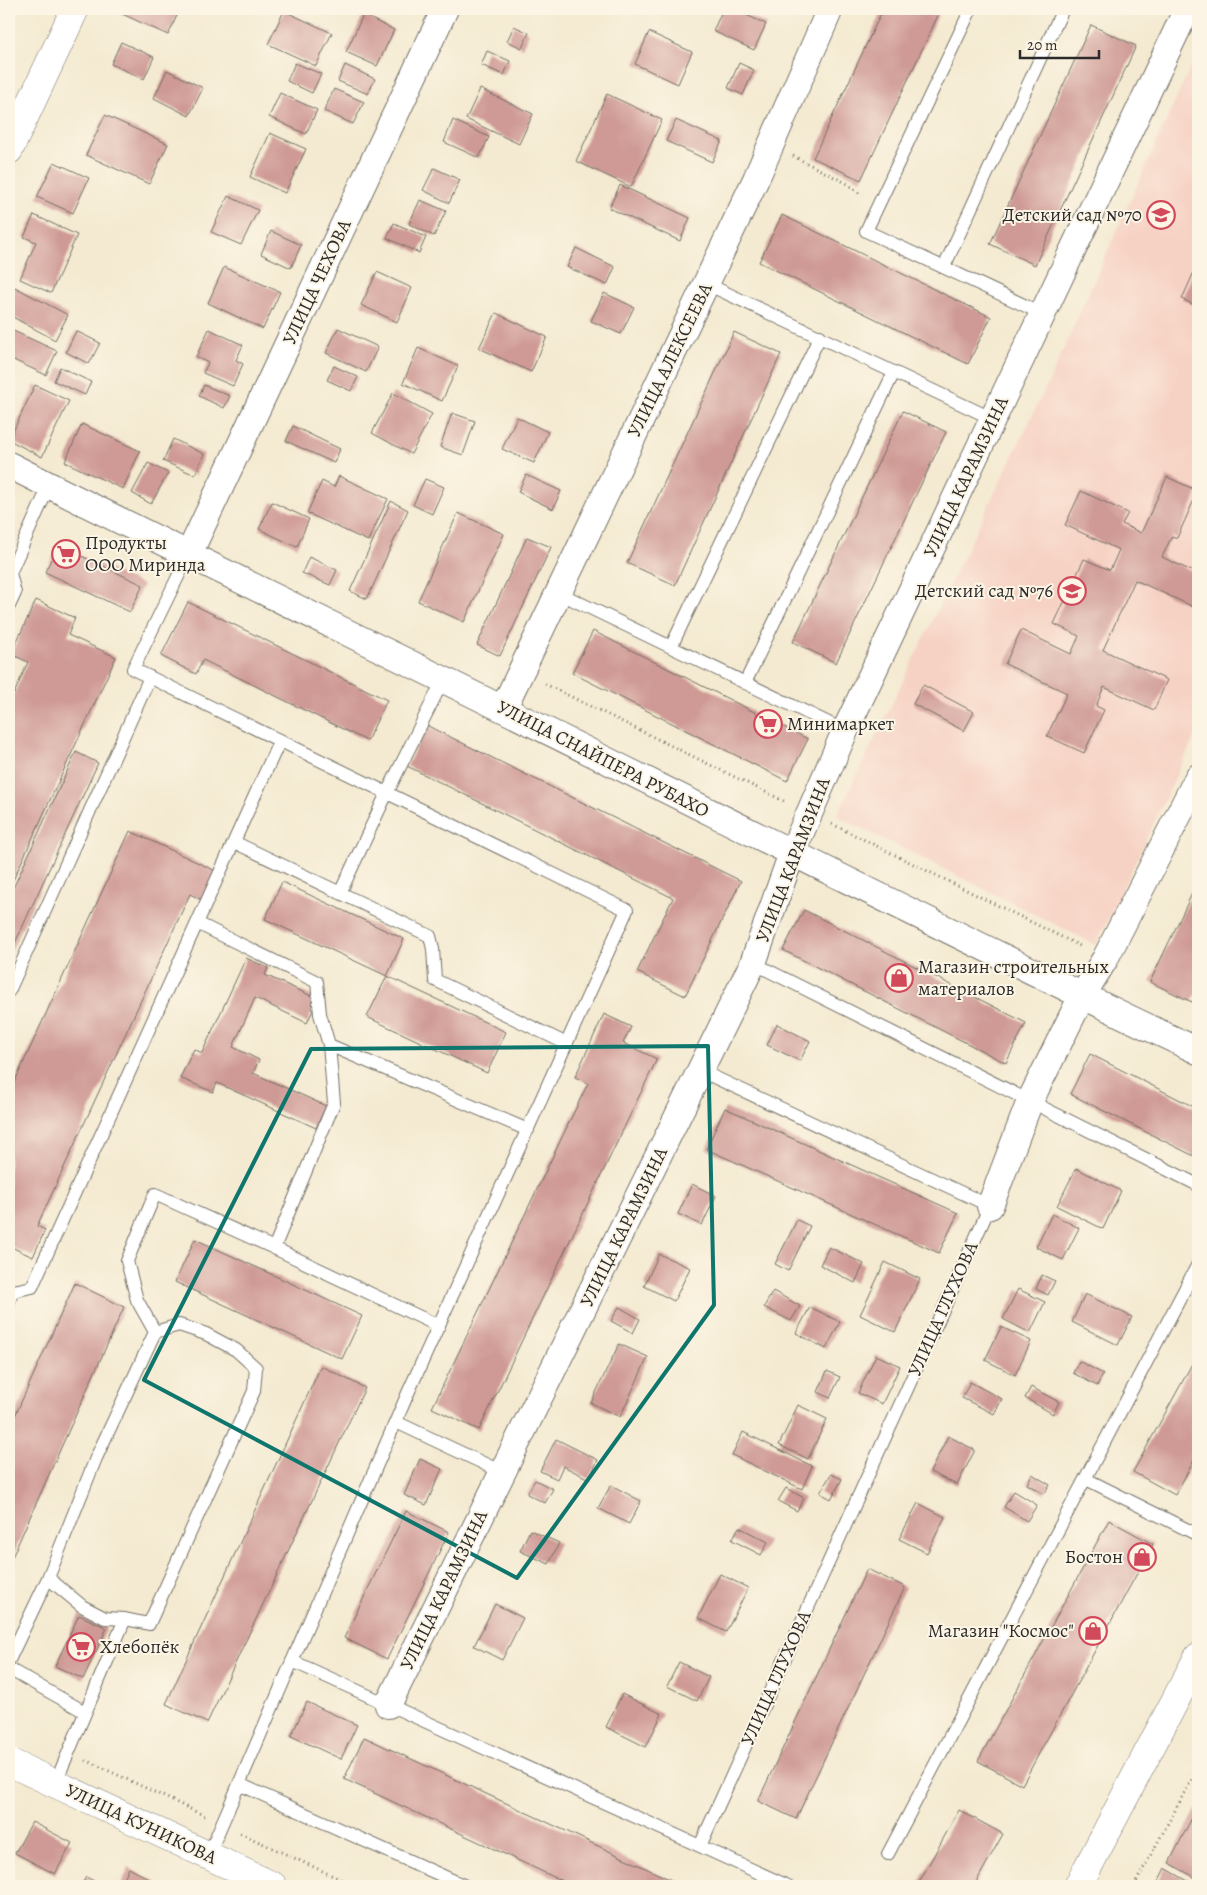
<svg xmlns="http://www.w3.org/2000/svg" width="1207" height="1895" font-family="Alegreya,serif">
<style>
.built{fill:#f6d2c4}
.building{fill:#cf9a95}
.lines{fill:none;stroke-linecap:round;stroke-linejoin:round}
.service-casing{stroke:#716e65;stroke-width:14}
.minor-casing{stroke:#716e65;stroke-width:28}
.tertiary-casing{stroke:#716e65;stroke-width:29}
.path{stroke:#716e65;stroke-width:3;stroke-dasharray:1 4;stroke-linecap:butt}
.service{stroke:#fff;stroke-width:12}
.minor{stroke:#fff;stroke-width:26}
.tertiary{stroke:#fff;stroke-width:28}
.marked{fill:none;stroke:#0f766e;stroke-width:4;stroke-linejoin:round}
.labels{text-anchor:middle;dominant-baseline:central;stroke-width:4;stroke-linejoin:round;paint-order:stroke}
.poi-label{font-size:19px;fill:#2b2b2b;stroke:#fcf5e5;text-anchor:end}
.street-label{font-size:19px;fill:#2b2b2b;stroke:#fcf5e5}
</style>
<rect width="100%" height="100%" fill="#fcf5e5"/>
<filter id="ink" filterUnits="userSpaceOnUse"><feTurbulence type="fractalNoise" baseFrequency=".02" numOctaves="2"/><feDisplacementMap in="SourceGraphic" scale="10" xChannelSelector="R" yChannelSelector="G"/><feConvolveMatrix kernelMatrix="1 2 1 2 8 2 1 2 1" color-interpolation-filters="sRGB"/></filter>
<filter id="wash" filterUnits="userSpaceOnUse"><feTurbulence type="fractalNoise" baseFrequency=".0096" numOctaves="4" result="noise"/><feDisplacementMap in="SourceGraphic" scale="20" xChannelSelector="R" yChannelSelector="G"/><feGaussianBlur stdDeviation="1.12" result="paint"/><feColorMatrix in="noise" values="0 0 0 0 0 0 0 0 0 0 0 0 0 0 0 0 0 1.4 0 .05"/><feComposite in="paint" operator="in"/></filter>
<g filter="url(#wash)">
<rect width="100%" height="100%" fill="#f4ead1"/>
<!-- built -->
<path class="built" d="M1198,50V730L1096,945L837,816L1050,379Z"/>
<g id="blocks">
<!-- building -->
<path class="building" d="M120,9H180L168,35L118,12Z
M723,9H733L766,24L754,50L713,31Z
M883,9H941L861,180L813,158Z
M284,11L332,33L316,66L268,44Z
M363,15L394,30L377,66L346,52Z
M1091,25L1136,46L1035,265L990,244Z
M514,26L529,33L522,48L507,41Z
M649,32L692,52L678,84L635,64Z
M121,42L154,57L144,79L111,64Z
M487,51L510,61L504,75L481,65Z
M295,63L321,74L312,93L287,81Z
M739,63L754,70L743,95L728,88Z
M345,65L375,79L368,94L338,81Z
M167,70L203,88L189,116L154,98Z
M334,89L364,102L353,124L324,111Z
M480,89L533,114L519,144L466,119Z
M280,93L317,110L306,134L269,117Z
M607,94L662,120L631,187L576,161Z
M105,115L168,144L149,184L86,155Z
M453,120L489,137L479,158L444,142Z
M676,120L722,141L712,162L666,141Z
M270,133L306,149L285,193L250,177Z
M54,162L89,178L73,213L37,197Z
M434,168L460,180L449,203L423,190Z
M620,185L690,218L680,241L609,208Z
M228,196L258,210L241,245L211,232Z
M420,200L446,211L434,236L409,224Z
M34,215L77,235L51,293L20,279L36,242L24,237Z
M782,215L991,317L968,364L759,262Z
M394,223L426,237L419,253L387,238Z
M271,231L301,245L291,268L261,254Z
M576,248L615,267L607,285L567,267Z
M1198,263V307L1182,299Z
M224,267L280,292L263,329L208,303Z
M377,272L412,288L397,322L361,305Z
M9,284L68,315L55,340L9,315Z
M604,293L634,307L621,334L591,321Z
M496,313L547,337L531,372L479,348Z
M338,328L378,347L366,372L326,353Z
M9,329L57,351L46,375L9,358Z
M209,329L243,345L236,360L243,364L233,386L203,373L208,363L196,357Z
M76,331L100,343L89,364L66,352Z
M734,332L781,354L675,585L627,563Z
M418,348L458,366L442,401L403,383Z
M334,366L358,377L351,391L327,380Z
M60,367L91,382L85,395L54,381Z
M35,385L69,401L42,457L9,440Z
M204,385L230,396L224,408L199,396Z
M393,393L432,414L411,454L372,433Z
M903,411L946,432L836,663L793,642Z
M452,413L475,421L463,455L440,447Z
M517,417L548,432L534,463L502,449Z
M82,424L140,451L123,489L65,462Z
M293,426L340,449L334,463L286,441Z
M173,439L204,454L195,475L163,461Z
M148,463L168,473L151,504L132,493Z
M526,475L561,491L553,509L518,492Z
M339,476L388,499L368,541L307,513L322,481L334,487Z
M1167,477L1198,491L1177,538L1172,536L1162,557L1198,574V609L1135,580L1103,650L1167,680L1154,710L1104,687L1096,706L1104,710L1084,753L1047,736L1067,693L1005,664L1021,630L1071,654L1079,636L1054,624L1084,559L1110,570L1119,550L1065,525L1081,491L1128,513L1122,524L1141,533Z
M425,479L444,487L432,514L413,505Z
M391,501L408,510L367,599L350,591Z
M272,502L309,519L297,547L259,529Z
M458,513L504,534L464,622L418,601Z
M527,537L551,547L500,656L477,645Z
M58,545L143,585L130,612L45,572Z
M309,557L337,570L330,585L302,573Z
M36,600L75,618L68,635L116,657L9,889V705L28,662L11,654Z
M188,602L387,700L367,741L203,660L196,674L161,656Z
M593,631L808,739L787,781L572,673Z
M923,685L974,712L964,731L913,704Z
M426,725L741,881L685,996L637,972L673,898L407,766Z
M76,752L98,763L9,956V897Z
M130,831L218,872L204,901L190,894L37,1226L45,1230L33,1257L9,1246V1094Z
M1198,881V990L1192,1002L1150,982Z
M282,882L404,939L387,976L265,919Z
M804,910L1026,1023L1006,1063L783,950Z
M246,958L268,968L265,975L318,999L307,1023L255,998L233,1047L259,1060L253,1073L326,1106L316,1128L217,1083L213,1092L180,1078L194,1049L202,1053Z
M387,976L506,1032L487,1073L367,1017Z
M604,1014L631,1027L623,1043L657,1059L479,1430L432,1408L588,1083L575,1077Z
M777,1024L810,1041L800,1061L767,1045Z
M1090,1054L1198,1109V1158L1070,1094Z
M725,1108L958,1213L939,1253L706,1149Z
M1076,1168L1121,1191L1103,1229L1057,1206Z
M692,1184L716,1196L702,1225L678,1214Z
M1052,1214L1079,1228L1063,1260L1036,1247Z
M797,1220L810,1226L788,1271L775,1264Z
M195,1239L362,1316L342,1359L175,1282Z
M829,1247L864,1264L855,1283L820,1265Z
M659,1254L690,1268L674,1301L644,1286Z
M885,1262L920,1279L895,1332L860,1315Z
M1042,1275L1055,1281L1048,1295L1036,1289Z
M75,1283L124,1307L9,1564V1429Z
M1018,1289L1045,1302L1030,1333L1003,1319Z
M773,1291L800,1306L791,1321L764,1307Z
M1085,1294L1132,1317L1118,1345L1072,1322Z
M619,1307L640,1319L633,1333L611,1321Z
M810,1307L840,1322L826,1349L796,1333Z
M1001,1327L1031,1341L1015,1375L985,1360Z
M619,1344L648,1357L620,1417L591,1403Z
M1198,1353V1453L1175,1495L1133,1472Z
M876,1355L900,1366L882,1404L858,1393Z
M1079,1361L1103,1374L1097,1386L1073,1373Z
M321,1366L365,1388L207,1723L166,1704Z
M827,1371L840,1377L830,1398L818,1392Z
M970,1382L1002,1399L994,1414L962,1398Z
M1031,1387L1059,1402L1053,1414L1025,1398Z
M798,1405L827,1419L808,1459L779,1445Z
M743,1432L812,1466L802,1489L732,1455Z
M948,1436L975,1450L957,1485L930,1472Z
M556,1439L598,1460L589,1479L563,1466L557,1479L540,1471Z
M420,1459L442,1469L426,1505L404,1495Z
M831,1474L842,1479L831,1499L820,1493Z
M1032,1474L1050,1485L1044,1494L1027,1484Z
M535,1480L553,1489L545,1503L527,1494Z
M611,1485L641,1501L629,1524L598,1508Z
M786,1488L804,1498L797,1511L778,1501Z
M1014,1491L1037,1505L1027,1521L1004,1507Z
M918,1503L945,1517L927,1553L899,1539Z
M406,1511L449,1532L387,1659L344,1638Z
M1109,1520L1153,1544L1022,1785L978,1761Z
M739,1527L768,1542L761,1555L732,1540Z
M530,1530L559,1543L549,1564L520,1551Z
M867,1569L905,1587L796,1819L758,1801Z
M720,1574L748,1588L726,1632L698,1618Z
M495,1604L523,1618L502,1660L474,1646Z
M79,1615L107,1628L83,1679L55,1666Z
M679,1662L709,1677L697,1701L667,1686Z
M622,1694L662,1714L646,1747L606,1727Z
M307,1702L357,1725L341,1759L291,1736Z
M364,1737L684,1886H573L344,1779Z
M1198,1806V1879L1169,1863Z
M959,1810L1003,1834L974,1886H917Z
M32,1822L72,1843L55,1874L15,1853Z
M129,1868L163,1886H120Z
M1165,1868L1197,1886H1156Z
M86,1877L104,1886H81Z"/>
</g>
</g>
<g filter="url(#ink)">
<use href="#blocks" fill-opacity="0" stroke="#716e65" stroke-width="1"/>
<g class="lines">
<defs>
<path id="service" d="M971,9L866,231L1043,314
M944,267L1063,9
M707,284L993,419
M188,556L133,669L627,910L408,1393L208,1856
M559,593L845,731
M9,606L15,593L10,573L49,486
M671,647L820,336
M745,683L894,372
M234,842L430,936L433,949L435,980L567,1044
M340,893L387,793L443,680
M197,923L317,982L320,1014L329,1045L528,1130
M753,963L1198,1185
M9,991L150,677
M274,1248L439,1326
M9,1301L13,1291L32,1287L280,740
M155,1332L137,1300L127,1261L155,1194L274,1248L334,1103L329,1045
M396,1422L502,1472
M1086,1479L1198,1535
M9,1660L48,1578
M292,1661L788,1886
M9,1669L85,1712
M55,1784L125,1619L149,1624L254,1391L256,1368L236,1350L206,1334L179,1325L155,1332L96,1458L48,1578L82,1606L105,1618L125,1619
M239,1784L465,1886
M700,1846L990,1206L701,1071
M888,1854L1198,1264"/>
<path id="minor" d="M9,465C173,548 339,628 505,710C736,824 965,941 1198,1051
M188,556L445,9
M503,709L756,179L830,9
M990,1206L1030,1101L1082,996L1105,959L1198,777
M388,1705L753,963L792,853L845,731L1187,9"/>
<path id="tertiary" d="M9,150L75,9
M9,1762L273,1886
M1078,1886L1198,1657"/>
</defs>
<!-- service casing -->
<use href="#service" class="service-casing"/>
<!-- minor casing -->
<use href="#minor" class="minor-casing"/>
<!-- tertiary casing -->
<use href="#tertiary" class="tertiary-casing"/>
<!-- path -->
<path class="path" d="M793,156L848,184L861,195
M545,684L786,802
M832,824L1082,947
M86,1760L205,1816
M240,1833L355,1886
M1134,1886L1198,1768"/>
<!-- service -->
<use href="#service" class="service"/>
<!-- minor -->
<use href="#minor" class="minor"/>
<!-- tertiary -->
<use href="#tertiary" class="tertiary"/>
</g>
</g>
<!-- marked area -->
<path class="marked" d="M708,1046L714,1305L517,1578L144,1380L311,1049Z"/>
<!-- icons -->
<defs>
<symbol id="school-ring" viewBox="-11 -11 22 22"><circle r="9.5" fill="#fcf5e5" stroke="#d1495b" stroke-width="1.5"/><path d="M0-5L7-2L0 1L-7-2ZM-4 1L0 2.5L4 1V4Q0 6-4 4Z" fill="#d1495b"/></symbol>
<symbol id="supermarket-ring" viewBox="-11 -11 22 22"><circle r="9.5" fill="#fcf5e5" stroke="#d1495b" stroke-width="1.5"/><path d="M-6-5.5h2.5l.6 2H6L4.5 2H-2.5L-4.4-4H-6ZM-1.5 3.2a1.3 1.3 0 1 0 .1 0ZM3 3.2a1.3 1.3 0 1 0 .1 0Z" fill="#d1495b"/></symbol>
<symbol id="shop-ring" viewBox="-11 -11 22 22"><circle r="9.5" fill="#fcf5e5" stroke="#d1495b" stroke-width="1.5"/><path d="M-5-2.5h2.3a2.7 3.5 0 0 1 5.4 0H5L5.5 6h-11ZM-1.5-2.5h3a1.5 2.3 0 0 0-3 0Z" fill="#d1495b"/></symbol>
</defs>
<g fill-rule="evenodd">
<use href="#school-ring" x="1145" y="199" width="32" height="32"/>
<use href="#supermarket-ring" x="50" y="538" width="32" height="32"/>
<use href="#school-ring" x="1056" y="575" width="32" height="32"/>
<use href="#supermarket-ring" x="752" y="708" width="32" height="32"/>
<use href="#shop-ring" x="883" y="962" width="32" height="32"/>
<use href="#shop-ring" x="1126" y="1541" width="32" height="32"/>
<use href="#shop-ring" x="1077" y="1615" width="32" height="32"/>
<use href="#supermarket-ring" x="65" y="1631" width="32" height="32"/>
</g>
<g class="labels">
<!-- poi labels -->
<g class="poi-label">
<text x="1142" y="215">Детский сад №70</text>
<text x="85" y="543" text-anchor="start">Продукты<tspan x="85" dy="22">ООО Миринда</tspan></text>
<text x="1053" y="591">Детский сад №76</text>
<text x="787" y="724" text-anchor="start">Минимаркет</text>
<text x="918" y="967" text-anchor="start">Магазин строительных<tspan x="918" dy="22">материалов</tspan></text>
<text x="1123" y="1557">Бостон</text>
<text x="1074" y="1631">Магазин "Космос"</text>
<text x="100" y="1647" text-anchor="start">Хлебопёк</text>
</g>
<!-- street labels -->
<g class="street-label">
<text transform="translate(317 282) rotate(-65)">УЛИЦА ЧЕХОВА</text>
<text transform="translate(670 360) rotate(-64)">УЛИЦА АЛЕКСЕЕВА</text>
<text transform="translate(966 477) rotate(-65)">УЛИЦА КАРАМЗИНА</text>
<text transform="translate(603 759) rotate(27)">УЛИЦА СНАЙПЕРА РУБАХО</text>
<text transform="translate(793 860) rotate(-69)">УЛИЦА КАРАМЗИНА</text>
<text transform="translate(624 1227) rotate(-64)">УЛИЦА КАРАМЗИНА</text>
<text transform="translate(943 1309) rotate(-66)">УЛИЦА ГЛУХОВА</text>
<text transform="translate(444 1590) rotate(-64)">УЛИЦА КАРАМЗИНА</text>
<text transform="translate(776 1678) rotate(-66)">УЛИЦА ГЛУХОВА</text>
<text transform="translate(141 1824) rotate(25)">УЛИЦА КУНИКОВА</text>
</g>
</g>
<!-- margin -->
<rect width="1207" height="1895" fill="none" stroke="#fcf5e5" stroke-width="30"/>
<!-- scale -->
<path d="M1020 50v8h79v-8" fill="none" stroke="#2b2b2b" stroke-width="2.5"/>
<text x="1027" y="50" font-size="15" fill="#2b2b2b" stroke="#fcf5e5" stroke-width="4" paint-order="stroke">20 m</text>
</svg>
